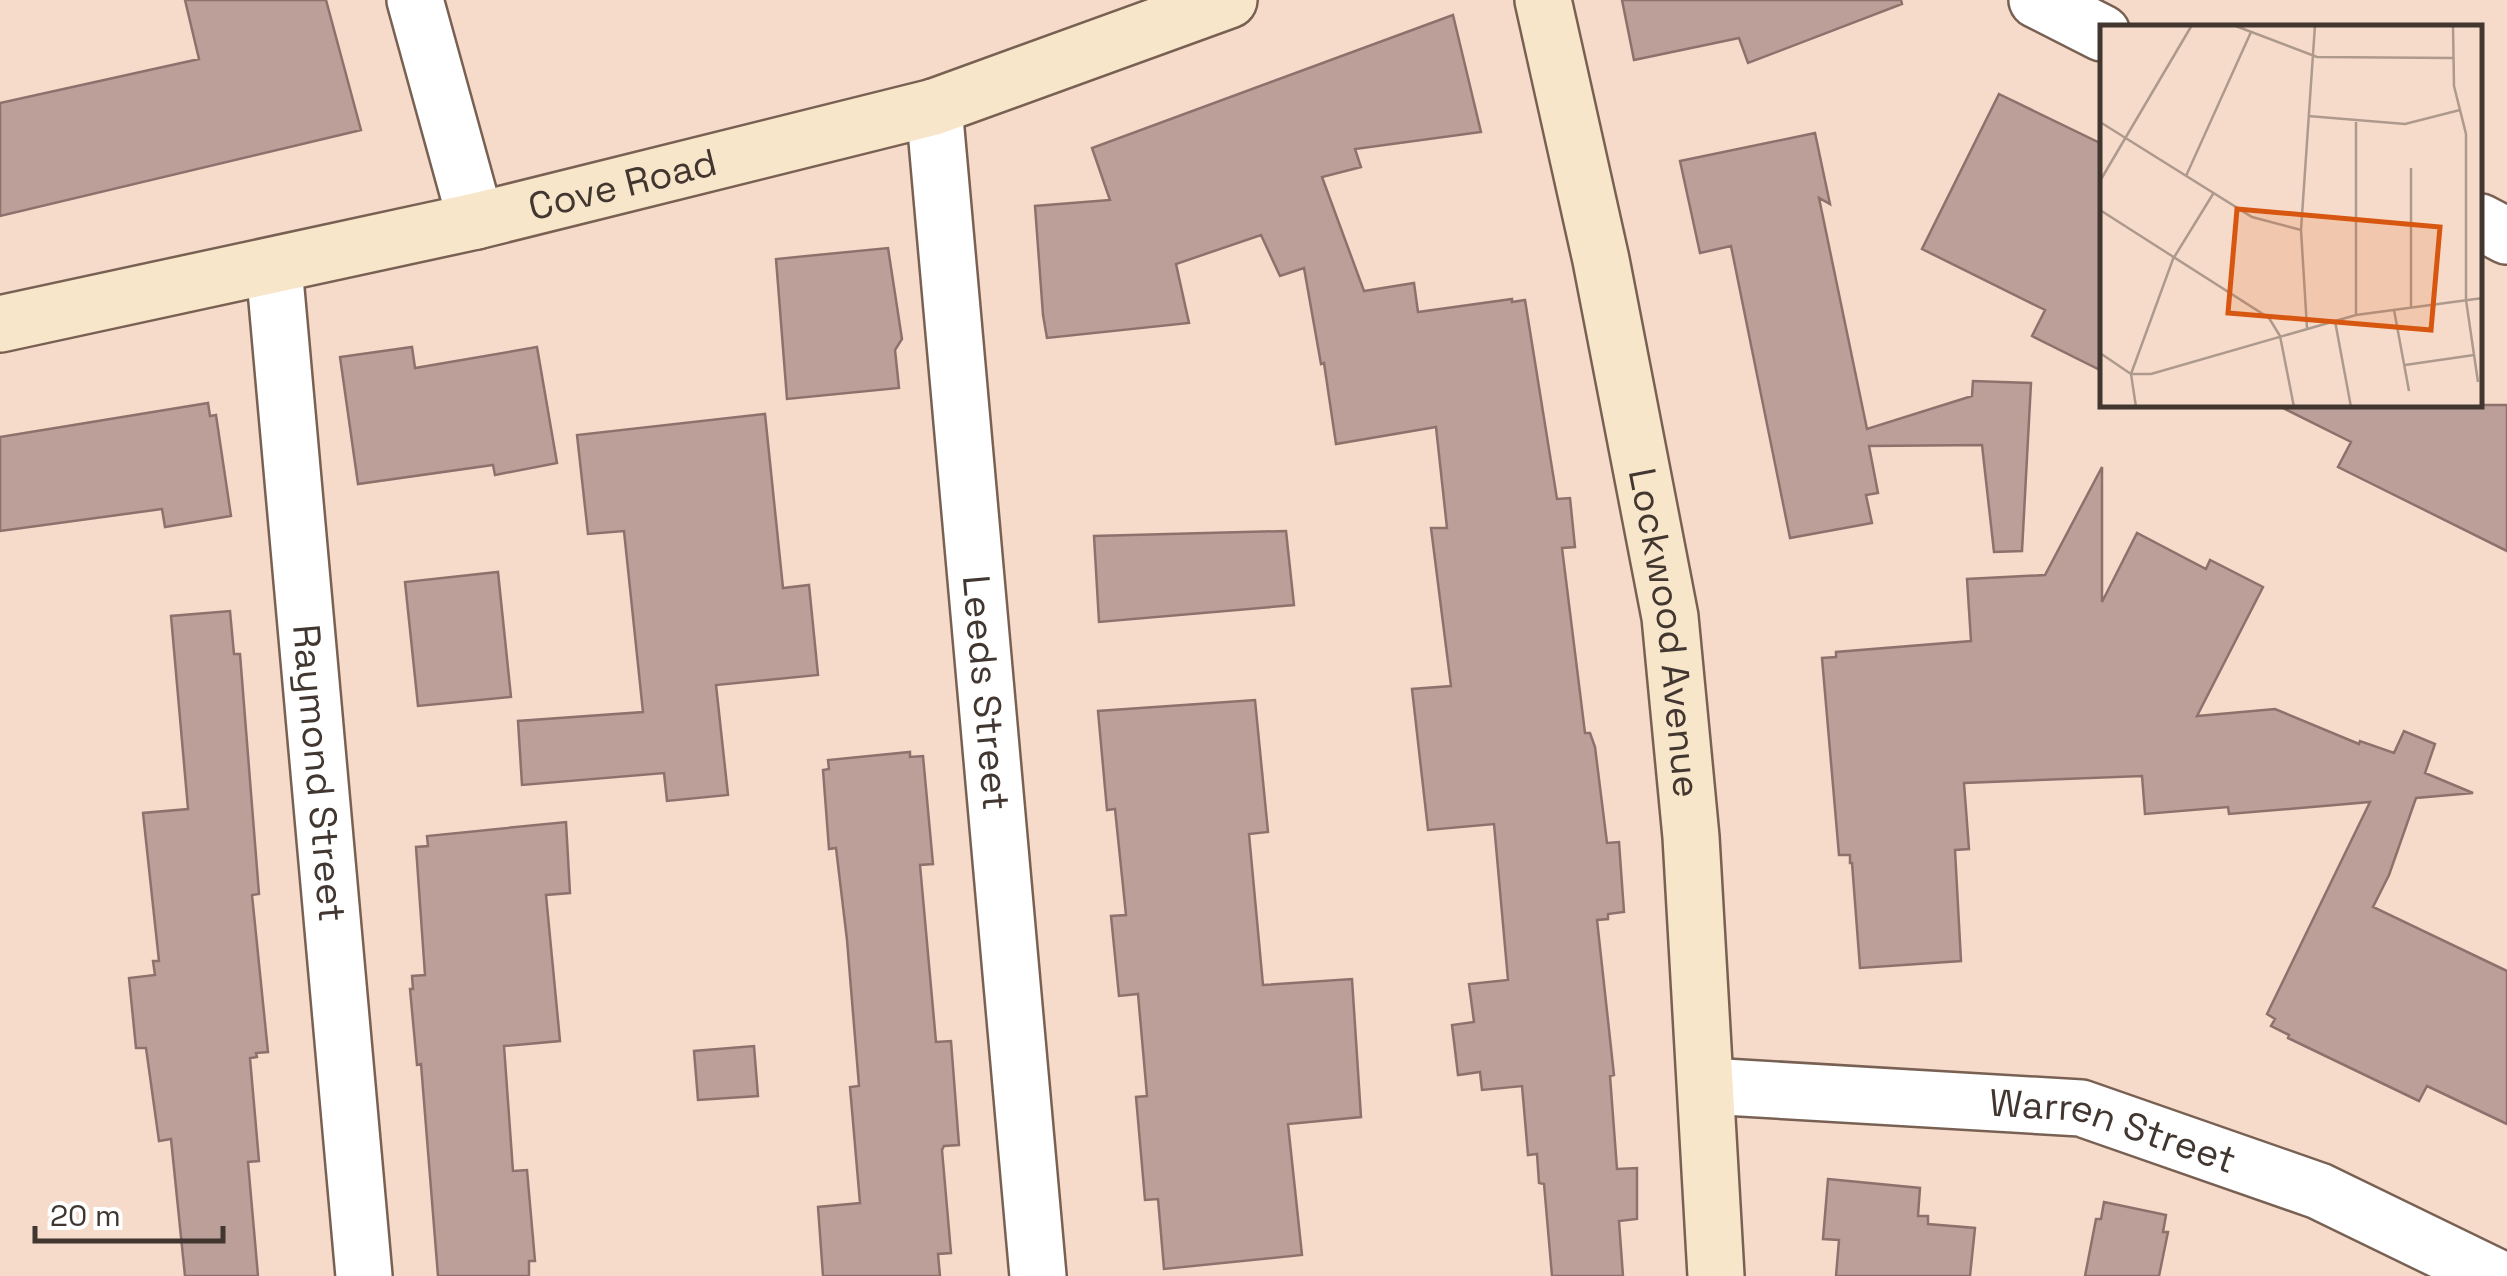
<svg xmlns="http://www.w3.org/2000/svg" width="2507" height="1276" font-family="'Space Grotesk',sans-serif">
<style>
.building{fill:#bd9f99;stroke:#8e716c;stroke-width:2.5}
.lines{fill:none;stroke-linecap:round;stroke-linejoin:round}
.street-casing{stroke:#786153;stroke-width:60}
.secondary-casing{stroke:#786153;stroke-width:60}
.street{stroke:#fff;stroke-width:55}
.secondary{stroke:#f8e6ca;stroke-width:55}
.labels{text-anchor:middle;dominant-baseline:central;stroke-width:9;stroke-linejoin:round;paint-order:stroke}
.street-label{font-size:38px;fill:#413630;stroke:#fff}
.inset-road{fill:none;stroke:#ae998d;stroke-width:2.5}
.view{fill:#d75610;fill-opacity:0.15;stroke:#d75610;stroke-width:5}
.inset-edge{fill:none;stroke:#413630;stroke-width:5}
</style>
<rect width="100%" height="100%" fill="#f6dbcb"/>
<!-- building -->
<path class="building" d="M185,0H326L361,130L0,216V103L199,59Z
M1622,0H1901L1902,4L1748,63L1739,38L1634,60Z
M1453,15L1481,132L1355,149L1361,167L1322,177L1364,291L1414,283L1418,312L1512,299V302L1525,300L1557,499L1570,498L1575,547L1562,548L1585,733H1590L1595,747L1607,843L1619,842L1624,912L1608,914V919L1597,920L1614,1075L1610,1076L1617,1169L1637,1168V1219L1619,1221L1623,1276H1552L1544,1184L1539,1183L1537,1154L1528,1155L1522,1086L1482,1090L1480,1072L1458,1075L1452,1025L1474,1022L1469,984L1508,980L1494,824L1428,830L1412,689L1451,686L1431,528H1447L1436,427L1336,444L1324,363L1321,364L1304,268L1280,276L1261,235L1176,264L1189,323L1047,338L1043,315L1035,206L1110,200L1092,148Z
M1999,94L2102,144V371L2032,336L2045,310L1922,249Z
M1815,133L1830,204L1819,198L1867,429L1972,396L1973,381L2031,383L2022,551L1994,552L1982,445L1869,446L1878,493L1866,495L1872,523L1790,538L1731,246L1700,253L1680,161Z
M888,248L902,339L895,350L899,388L787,399L776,259Z
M412,347L415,368L537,347L557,463L495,475L493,465L358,484L340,357Z
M208,403L210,416L216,415L231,516L165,527L162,509L0,531V437Z
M2277,405H2507V551L2338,467L2351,442Z
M765,414L783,588L809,585L818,675L716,685L728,795L667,801L664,773L522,785L518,721L643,712L624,531L588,534L577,435Z
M2102,467V602L2137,533L2206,569L2210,560L2263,587L2197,716L2275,709L2359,744L2360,741L2394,753L2404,731L2435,744L2425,773L2473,793L2416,798L2389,875L2373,907L2507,971V1124L2427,1086L2419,1101L2288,1038L2289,1035L2271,1026L2275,1019L2267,1014L2370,802L2229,814L2228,807L2145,814L2142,776L1964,783L1969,849L1955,850L1961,961L1860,968L1852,863H1850V855H1839L1822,658L1836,657V652L1971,641L1967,579L2045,575Z
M1286,531L1294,605L1099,622L1094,536Z
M498,572L511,697L418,706L405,582Z
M230,611L234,654H240L259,894L252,895L268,1052L256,1053L257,1057L250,1058L259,1161L248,1162L258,1276H185L171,1139L159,1141L146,1048H136L129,978L155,975L153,961H159L143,813L188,809L171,616Z
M1255,700L1268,832L1249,834L1263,985L1352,979L1361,1117L1288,1124L1302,1255L1164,1269L1158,1199L1145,1200L1136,1097L1147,1096L1138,994L1119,996L1111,916L1126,915L1115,809L1107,810L1098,711Z
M910,752V757L923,756L933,864L920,865L936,1042L951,1041L959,1145L944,1146L942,1150L951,1253L938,1254L940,1276H823L818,1207L860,1203L850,1087L859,1086L847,940L836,848L829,849L823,770L829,769L828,760Z
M566,822L570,893L546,895L560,1041L504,1046L513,1171L527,1170L535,1261H529V1276H438L421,1064L417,1065L410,989H413L412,976L425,975L416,847L428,846L427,836Z
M754,1046L758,1096L698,1100L694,1051Z
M1828,1179L1920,1188L1918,1216H1928V1224L1975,1228L1970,1276H1836L1839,1240L1823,1239Z
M2104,1202L2166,1215L2163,1232H2168L2159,1276H2085L2096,1219H2101Z"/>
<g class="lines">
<defs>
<g id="street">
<path d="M415,0L476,221"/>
<path d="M2037,0L2102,33"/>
<path id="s1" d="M934,107L1038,1276"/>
<path d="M2480,222L2507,236"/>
<path id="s2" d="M274,267L364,1276"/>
<path id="s3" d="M1707,1086L2081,1108L2319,1191L2494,1276"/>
</g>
<g id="secondary">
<path id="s4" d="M1543,0L1601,260L1670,617L1691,837L1716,1276"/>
<path id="s5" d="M0,324L476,221L934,107L1229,0"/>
</g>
</defs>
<!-- street casing -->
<use href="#street" class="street-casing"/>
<!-- secondary casing -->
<use href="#secondary" class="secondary-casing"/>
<!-- street -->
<use href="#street" class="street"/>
<!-- secondary -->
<use href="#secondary" class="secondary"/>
</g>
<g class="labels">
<!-- street labels -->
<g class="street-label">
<text stroke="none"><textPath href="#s5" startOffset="638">Cove Road</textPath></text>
<text stroke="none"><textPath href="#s4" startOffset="645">Lockwood Avenue</textPath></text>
<text stroke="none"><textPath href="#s1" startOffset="588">Leeds Street</textPath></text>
<text stroke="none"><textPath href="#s2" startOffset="508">Raymond Street</textPath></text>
<text stroke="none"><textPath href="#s3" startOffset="410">Warren Street</textPath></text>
</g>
</g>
<!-- overview -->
<g transform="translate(2100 25)">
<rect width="382" height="382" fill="#f6dbcb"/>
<path class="inset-road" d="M133,0L217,32L354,33M353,0L354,61L366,109V275L378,357M208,91L305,99L360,85M0,97L152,192L201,205M256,97V290M311,143V282M86,151L151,7M0,156L92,0M0,185L169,293L180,311L194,382M294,285L309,366M235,296L251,382M207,303L201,205L215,0M0,328L31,349H51L256,290L383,273M305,340L374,330M36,382L31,349L73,234L113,169"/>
<path class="view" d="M137,184L340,202L331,305L128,288Z"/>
<rect width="382" height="382" class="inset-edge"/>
</g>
<!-- scale -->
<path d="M35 1226v15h188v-15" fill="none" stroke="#413630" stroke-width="5"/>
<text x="50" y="1226" font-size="30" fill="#413630" stroke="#ffffff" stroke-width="8" paint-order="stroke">20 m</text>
</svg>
